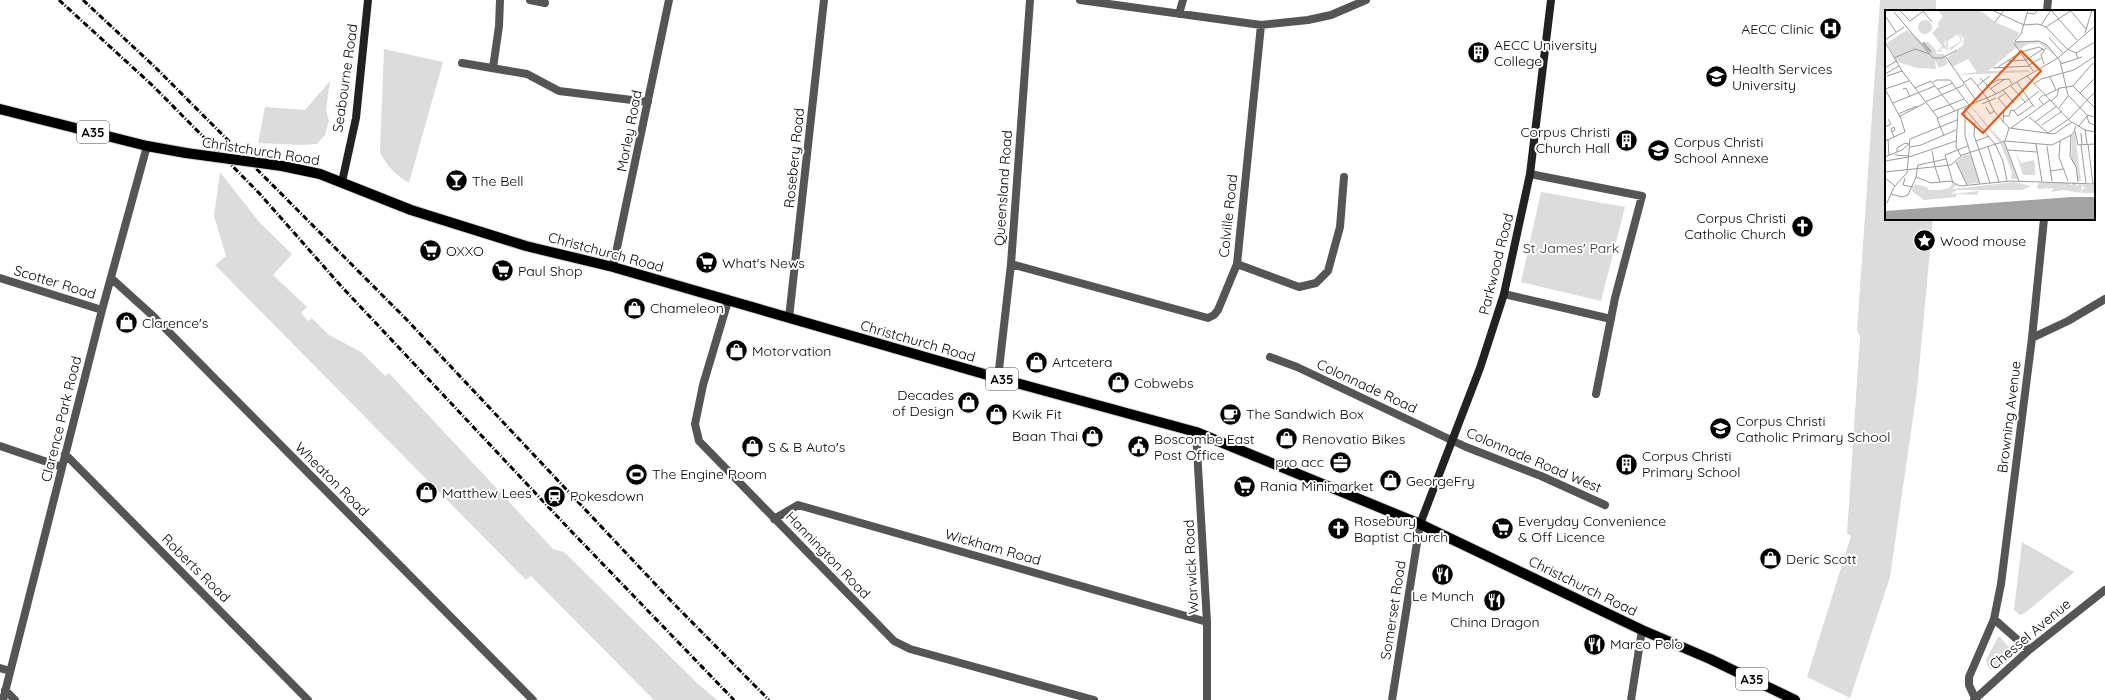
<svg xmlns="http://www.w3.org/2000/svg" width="2105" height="700" font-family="Quicksand,sans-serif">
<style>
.green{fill:#dcdcdc}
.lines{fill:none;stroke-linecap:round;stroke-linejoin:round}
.primary-casing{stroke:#dbdbdb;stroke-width:12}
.street{stroke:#555;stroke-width:8}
.secondary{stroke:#222;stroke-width:8}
.primary{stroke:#000;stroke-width:10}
.rail{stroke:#000;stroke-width:3;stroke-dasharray:6 2 1 2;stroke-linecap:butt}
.primary-bridge-casing{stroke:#dbdbdb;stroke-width:12;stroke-linecap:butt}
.primary-bridge{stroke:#000;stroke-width:10}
.labels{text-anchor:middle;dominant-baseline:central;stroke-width:4;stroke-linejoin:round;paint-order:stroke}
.shield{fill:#fff;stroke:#4c4c4c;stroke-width:1}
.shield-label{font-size:13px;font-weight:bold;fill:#000}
.poi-label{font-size:14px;fill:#000;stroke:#fff;text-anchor:start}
.street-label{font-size:14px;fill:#000;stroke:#fff}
.park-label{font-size:14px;fill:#333;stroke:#fff}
.inset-river{fill:none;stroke:#a3a3a3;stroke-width:2}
.inset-road{fill:none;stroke:#999;stroke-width:1}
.view{fill:#e8590c;fill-opacity:0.15;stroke:#e8590c;stroke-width:2}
.inset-edge{fill:none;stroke:#000;stroke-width:2}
</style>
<rect width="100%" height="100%" fill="#fff"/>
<!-- green -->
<path class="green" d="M1880,0H1936V11H1886V219H1933L1917,390L1890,577L1850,698L1807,677L1851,536L1847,534L1860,336L1857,331Z
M384,49L443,62L409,183C395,174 387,167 380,152Z
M330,81L326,110L329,121L325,135L317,144L301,145L258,143L265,107L305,110Z
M220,172L260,223L292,254L273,275L307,307L301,313L308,321L312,318L329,335L361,352L385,376L389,373L553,549L564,552L697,683L717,700H654L531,576L526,580L215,265L226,256L214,216Z
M1541,192L1625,207L1601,301L1521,282Z
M2022,542L2074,572L2025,613L2020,615L2014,610Z
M1998,637H2000L2014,653L1992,670L1988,667L1986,660Z"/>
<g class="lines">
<defs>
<path id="primary" d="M0,109L147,146L186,153
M282,166L320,174L411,210L526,246L613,267L998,378L1196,432L1420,524L1642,630L1710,659L1795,700"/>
</defs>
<!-- primary casing -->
<use href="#primary" class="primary-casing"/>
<!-- street -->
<path class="street" d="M530,0L545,3
M1080,0L1261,25L1308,20L1331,15L1366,0
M2047,11L2048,0
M1179,14L1183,0
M462,63L527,74L559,91L648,102
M493,68L499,26L500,0
M1530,174L1642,196L1615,298L1596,394
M1011,264L1208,318L1214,315L1218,310L1237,264L1261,25
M1237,264L1299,287L1316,283L1328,271L1340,227L1344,177
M613,267L669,0
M0,278L102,310
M111,278L153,316L533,700
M1504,294L1611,319
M728,301L703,385L695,424L699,441L894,641L910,649L1094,700
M789,318L824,0
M2032,338L2068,321L2105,299
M1270,357L1297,367L1466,447L1541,476L1605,505
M998,378L1011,264L1030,0
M1196,432L1207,622V700
M0,446L62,467
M65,454L308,700
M774,519L798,505L1207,622
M1994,619L2029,650
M0,668L10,671
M5,690L15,700
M1975,698L1969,685V677L1994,619L2001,584L2032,338L2044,219
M3,700L102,310L147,146
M1392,700L1420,524
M1631,700L1642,630
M1974,700L2029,650L2105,590"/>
<!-- secondary -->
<path class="secondary" d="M342,182L356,118L368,0
M1420,524L1480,368L1504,294L1530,174L1551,0"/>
<!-- primary -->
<use href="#primary" class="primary"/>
<!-- rail -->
<path class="rail" d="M59,0L152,85L259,193L341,286L571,531L734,700
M83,0L156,68L408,321L674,604L769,700"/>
<defs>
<path id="primary-bridge" d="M186,153L282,166"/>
</defs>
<!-- primary-bridge casing -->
<use href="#primary-bridge" class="primary-bridge-casing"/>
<!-- primary-bridge -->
<use href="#primary-bridge" class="primary-bridge"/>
</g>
<!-- icons -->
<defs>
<symbol id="hospital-disc" viewBox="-11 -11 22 22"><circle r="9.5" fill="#000" stroke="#fff"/><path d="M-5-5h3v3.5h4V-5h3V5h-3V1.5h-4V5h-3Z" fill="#fff"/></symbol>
<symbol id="building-disc" viewBox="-11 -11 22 22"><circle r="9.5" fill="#000" stroke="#fff"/><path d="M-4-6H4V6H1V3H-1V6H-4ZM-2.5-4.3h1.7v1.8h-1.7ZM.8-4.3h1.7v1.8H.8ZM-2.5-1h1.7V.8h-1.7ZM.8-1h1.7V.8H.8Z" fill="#fff"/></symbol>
<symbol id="university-disc" viewBox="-11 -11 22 22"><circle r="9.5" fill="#000" stroke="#fff"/><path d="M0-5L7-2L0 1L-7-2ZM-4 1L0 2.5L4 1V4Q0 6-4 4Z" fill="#fff"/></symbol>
<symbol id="school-disc" viewBox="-11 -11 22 22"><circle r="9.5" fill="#000" stroke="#fff"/><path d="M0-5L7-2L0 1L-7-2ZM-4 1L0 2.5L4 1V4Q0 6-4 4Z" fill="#fff"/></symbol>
<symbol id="bar-disc" viewBox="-11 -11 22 22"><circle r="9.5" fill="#000" stroke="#fff"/><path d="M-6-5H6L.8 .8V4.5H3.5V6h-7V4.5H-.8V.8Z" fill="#fff"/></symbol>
<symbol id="church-disc" viewBox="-11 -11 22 22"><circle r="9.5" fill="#000" stroke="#fff"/><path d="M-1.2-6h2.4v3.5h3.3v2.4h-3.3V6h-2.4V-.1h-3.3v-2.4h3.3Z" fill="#fff"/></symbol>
<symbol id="sight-disc" viewBox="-11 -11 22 22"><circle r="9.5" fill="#000" stroke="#fff"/><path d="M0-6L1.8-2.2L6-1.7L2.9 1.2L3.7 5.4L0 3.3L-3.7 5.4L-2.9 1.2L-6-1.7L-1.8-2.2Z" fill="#fff"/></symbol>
<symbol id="supermarket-disc" viewBox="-11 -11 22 22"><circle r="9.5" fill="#000" stroke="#fff"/><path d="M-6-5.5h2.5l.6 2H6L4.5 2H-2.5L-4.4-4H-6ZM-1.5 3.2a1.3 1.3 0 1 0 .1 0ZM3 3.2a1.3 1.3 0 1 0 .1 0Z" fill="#fff"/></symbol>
<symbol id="shop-disc" viewBox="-11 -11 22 22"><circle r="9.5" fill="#000" stroke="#fff"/><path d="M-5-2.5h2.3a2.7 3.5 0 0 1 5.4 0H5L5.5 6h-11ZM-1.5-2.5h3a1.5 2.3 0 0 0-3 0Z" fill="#fff"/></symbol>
<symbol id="cafe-disc" viewBox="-11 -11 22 22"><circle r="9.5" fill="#000" stroke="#fff"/><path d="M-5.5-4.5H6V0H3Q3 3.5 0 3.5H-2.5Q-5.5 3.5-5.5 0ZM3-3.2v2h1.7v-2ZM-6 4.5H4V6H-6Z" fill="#fff"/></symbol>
<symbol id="civic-disc" viewBox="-11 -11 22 22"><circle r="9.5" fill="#000" stroke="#fff"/><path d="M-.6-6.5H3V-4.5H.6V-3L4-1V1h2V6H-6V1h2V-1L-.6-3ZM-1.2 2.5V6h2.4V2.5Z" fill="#fff"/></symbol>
<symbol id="office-disc" viewBox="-11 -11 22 22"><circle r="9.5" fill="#000" stroke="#fff"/><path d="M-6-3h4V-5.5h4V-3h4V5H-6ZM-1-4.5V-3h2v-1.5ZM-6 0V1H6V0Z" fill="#fff"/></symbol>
<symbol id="stadium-disc" viewBox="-11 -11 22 22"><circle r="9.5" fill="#000" stroke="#fff"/><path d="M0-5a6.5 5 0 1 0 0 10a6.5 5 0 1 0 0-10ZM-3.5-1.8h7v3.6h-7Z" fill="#fff"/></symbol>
<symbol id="station-disc" viewBox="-11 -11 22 22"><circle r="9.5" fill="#000" stroke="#fff"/><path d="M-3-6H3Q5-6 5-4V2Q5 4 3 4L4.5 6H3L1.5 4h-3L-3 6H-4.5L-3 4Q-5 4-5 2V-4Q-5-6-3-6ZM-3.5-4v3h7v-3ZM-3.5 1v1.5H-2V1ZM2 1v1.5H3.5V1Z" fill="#fff"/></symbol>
<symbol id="restaurant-disc" viewBox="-11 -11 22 22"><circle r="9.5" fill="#000" stroke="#fff"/><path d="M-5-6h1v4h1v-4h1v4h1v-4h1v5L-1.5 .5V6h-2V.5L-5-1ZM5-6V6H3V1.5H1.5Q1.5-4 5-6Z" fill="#fff"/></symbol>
</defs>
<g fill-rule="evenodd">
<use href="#hospital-disc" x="1818" y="16" width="25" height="25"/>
<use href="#building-disc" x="1466" y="40" width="25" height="25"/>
<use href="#university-disc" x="1704" y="64" width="25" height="25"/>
<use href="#building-disc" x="1614" y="128" width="25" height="25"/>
<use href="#school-disc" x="1646" y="138" width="25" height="25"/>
<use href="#bar-disc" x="444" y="168" width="25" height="25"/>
<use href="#church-disc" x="1790" y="214" width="25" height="25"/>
<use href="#sight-disc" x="1912" y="228" width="25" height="25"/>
<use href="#supermarket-disc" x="418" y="238" width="25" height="25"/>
<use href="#supermarket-disc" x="694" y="250" width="25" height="25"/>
<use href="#supermarket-disc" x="490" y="258" width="25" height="25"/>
<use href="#shop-disc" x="622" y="296" width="25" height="25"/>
<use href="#shop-disc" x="114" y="310" width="25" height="25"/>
<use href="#shop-disc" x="724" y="338" width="25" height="25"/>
<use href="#shop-disc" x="1024" y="350" width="25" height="25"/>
<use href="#shop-disc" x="1106" y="370" width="25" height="25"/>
<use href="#shop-disc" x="956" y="390" width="25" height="25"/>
<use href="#shop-disc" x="984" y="402" width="25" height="25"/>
<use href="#cafe-disc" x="1218" y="402" width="25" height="25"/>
<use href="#school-disc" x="1708" y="416" width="25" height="25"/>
<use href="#shop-disc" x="1080" y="424" width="25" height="25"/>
<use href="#shop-disc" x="1274" y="426" width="25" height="25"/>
<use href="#shop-disc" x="740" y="434" width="25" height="25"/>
<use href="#civic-disc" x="1126" y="434" width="25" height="25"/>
<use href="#office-disc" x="1328" y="450" width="25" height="25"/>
<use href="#building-disc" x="1614" y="452" width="25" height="25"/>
<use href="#stadium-disc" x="624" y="462" width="25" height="25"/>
<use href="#shop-disc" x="1378" y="468" width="25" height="25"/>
<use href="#supermarket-disc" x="1232" y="474" width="25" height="25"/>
<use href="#shop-disc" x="414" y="480" width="25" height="25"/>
<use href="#station-disc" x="542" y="484" width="25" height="25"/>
<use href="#church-disc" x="1326" y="516" width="25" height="25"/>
<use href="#supermarket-disc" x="1490" y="516" width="25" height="25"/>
<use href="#shop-disc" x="1758" y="546" width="25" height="25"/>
<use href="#restaurant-disc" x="1430" y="562" width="25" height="25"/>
<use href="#restaurant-disc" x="1482" y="588" width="25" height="25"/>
<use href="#restaurant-disc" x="1582" y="632" width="25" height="25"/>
</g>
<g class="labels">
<!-- shield labels -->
<g class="shield">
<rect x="77" y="121" width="32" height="22" rx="3"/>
<rect x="986" y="368" width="32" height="22" rx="3"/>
<rect x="1736" y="668" width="32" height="22" rx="3"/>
</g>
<g class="shield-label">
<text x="93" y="132">A35</text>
<text x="1002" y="379">A35</text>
<text x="1752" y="679">A35</text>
</g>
<!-- poi labels -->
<g class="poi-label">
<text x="1814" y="29" text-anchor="end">AECC Clinic</text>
<text x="1494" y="45">AECC University<tspan x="1494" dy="16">College</tspan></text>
<text x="1732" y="69">Health Services<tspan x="1732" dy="16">University</tspan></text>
<text x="1610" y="132" text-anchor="end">Corpus Christi<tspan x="1610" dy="16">Church Hall</tspan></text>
<text x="1674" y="142">Corpus Christi<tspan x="1674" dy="16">School Annexe</tspan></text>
<text x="472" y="181">The Bell</text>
<text x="1786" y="218" text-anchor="end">Corpus Christi<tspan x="1786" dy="16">Catholic Church</tspan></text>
<text x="1940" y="241">Wood mouse</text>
<text x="446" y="251">OXXO</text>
<text x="722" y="263">What's News</text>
<text x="518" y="271">Paul Shop</text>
<text x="650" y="308">Chameleon</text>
<text x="142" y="323">Clarence's</text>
<text x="752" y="351">Motorvation</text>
<text x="1052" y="362">Artcetera</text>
<text x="1134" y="383">Cobwebs</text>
<text x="954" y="395" text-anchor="end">Decades<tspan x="954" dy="16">of Design</tspan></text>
<text x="1012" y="414">Kwik Fit</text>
<text x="1246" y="414">The Sandwich Box</text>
<text x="1736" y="421">Corpus Christi<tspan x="1736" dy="16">Catholic Primary School</tspan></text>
<text x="1078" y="436" text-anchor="end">Baan Thai</text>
<text x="1154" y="439">Boscombe East<tspan x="1154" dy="16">Post Office</tspan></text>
<text x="1302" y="439">Renovatio Bikes</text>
<text x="768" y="447">S &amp; B Auto's</text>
<text x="1642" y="456">Corpus Christi<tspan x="1642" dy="16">Primary School</tspan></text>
<text x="1324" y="462" text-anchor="end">pro acc</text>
<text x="652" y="474">The Engine Room</text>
<text x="1406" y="481">GeorgeFry</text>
<text x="1260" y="486">Rania Minimarket</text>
<text x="442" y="493">Matthew Lees</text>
<text x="570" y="496">Pokesdown</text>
<text x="1354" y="521">Rosebury<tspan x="1354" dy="16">Baptist Church</tspan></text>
<text x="1518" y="521">Everyday Convenience<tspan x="1518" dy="16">&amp; Off Licence</tspan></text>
<text x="1786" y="559">Deric Scott</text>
<text x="1443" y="596" text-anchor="middle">Le Munch</text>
<text x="1495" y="622" text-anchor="middle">China Dragon</text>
<text x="1610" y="644">Marco Polo</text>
</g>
<!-- street labels -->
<g class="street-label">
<text transform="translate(345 78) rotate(-82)">Seabourne Road</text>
<text transform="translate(629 131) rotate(-79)">Morley Road</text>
<text transform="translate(261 151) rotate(9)">Christchurch Road</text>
<text transform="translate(794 158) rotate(-84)">Rosebery Road</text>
<text transform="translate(1003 188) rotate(-86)">Queensland Road</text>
<text transform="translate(1228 216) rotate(-84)">Colville Road</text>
<text transform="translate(606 252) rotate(15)">Christchurch Road</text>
<text transform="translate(1496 264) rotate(-76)">Parkwood Road</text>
<text transform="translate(55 282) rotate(17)">Scotter Road</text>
<text transform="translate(918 341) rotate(16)">Christchurch Road</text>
<text transform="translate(1367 386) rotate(25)">Colonnade Road</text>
<text transform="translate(2009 417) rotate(-83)">Browning Avenue</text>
<text transform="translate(61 419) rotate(-76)">Clarence Park Road</text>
<text transform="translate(1534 460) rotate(23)">Colonnade Road West</text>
<text transform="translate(332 479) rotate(45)">Wheaton Road</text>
<text transform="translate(993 547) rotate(16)">Wickham Road</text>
<text transform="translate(828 555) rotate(46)">Hannington Road</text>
<text transform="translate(1191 567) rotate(-93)">Warwick Road</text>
<text transform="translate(196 568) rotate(45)">Roberts Road</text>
<text transform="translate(1583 586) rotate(26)">Christchurch Road</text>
<text transform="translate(1393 610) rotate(-81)">Somerset Road</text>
<text transform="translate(2030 634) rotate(-40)">Chessel Avenue</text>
</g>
<!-- park labels -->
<g class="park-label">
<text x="1571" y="248">St James' Park</text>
</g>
</g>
<!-- overview -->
<g transform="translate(1885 10)">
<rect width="210" height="210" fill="#fff"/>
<path d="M52,0H95L110,12L135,23L129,31H152L161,35L172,47L154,33L143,34L135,39L131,38L103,61L143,60L145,62L72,65L92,62L83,49L67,57L62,48L78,35L79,29L76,25L71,23L76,26L77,31L66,40L61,36V30L59,34L65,42L59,38L54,39L58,42L51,41V44H59L63,54L54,58L50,50L51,59L32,58L12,52L2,33L22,20L37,32H43L52,41L57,36L47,23L54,16L53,13L58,6ZM71,25L74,26L76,31L64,38L62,32ZM33 17a7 7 0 1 1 14 0a7 7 0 1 1-14 0ZM85,96H86L117,131L114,132ZM190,123L196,171H193L192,158L186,150L187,126ZM118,132L120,134L133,169H126L127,162L115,133ZM130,141L136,153L149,150L151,165L149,157L150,165H138ZM84,144L86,146L95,173L82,174L71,152L77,146ZM130,172L146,176L137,180H72L66,184L94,181L92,185L72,184L71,187L39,190L27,181L29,174L42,177L44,180H55L64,178L68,173L72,175L67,179ZM187,172L192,173L191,177L194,174L210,175V183H197V179H200L197,175L196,183L178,180L167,182L168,178L153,179L152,177L154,173H183L187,175Z" fill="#dcdcdc" fill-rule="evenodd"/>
<path d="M186,187H210V210H0V201Z" fill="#a3a3a3"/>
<path class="inset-river" d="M38,33L46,42"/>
<path class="inset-road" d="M14,0L25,11L40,0M107,0L139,15L153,14L161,17L182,39L191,43L193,49M166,0L192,30M185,0L201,19M38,1L47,12M9,2L48,48H57L72,40M142,3L149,4L153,0M1,7L11,22M110,12L119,0M156,15L166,0M161,17L187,0M200,23L207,0M164,28L178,43M0,30L19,17M130,31L136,24L143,0M0,32L17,61L53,108L111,84L173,48L210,16M130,32L154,31L162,35L175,51L183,85L202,105L210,107M129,33L148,61M136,42L154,37L159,40M191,43L210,32M61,47L92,92M9,48L30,39L45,44M141,50L158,39M123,51L141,50M159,54L156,45L161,38M176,54L197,47M144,55L156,48M113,57L136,42M0,58L11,51M108,58L145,56M0,64L14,56M2,66L17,61M142,66L186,112M165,67L171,80M95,68L111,84M48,72L52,70H65L84,95M132,72L149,97M78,73L86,68L102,88M149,74L156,69L189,60L210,46M125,75L140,92M92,76L105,66M101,76L113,70L124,69L127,74M188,76L210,98M30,78L46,71L70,101M0,79L15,107M0,79L24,71M18,79L21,78L25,87M53,79L68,73M105,79L120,69M118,80L129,93M121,83L113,88L121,97M195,83L210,68M158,85L154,89L159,95M159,86L175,78L188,76L208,53M102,88L109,101L124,118L169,124L187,112L200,120L210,122M166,91L172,86L174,78M40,92L79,75M8,93L50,76M97,94L111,88M80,97V126L95,174M101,97L105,104L109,101M174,98L183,86M73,100L71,137L76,146M81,100L110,134L118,151L122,171M126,100L129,101L154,81M48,101L79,89M129,101L133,106L148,95M13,104L32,96M118,106H124L126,100M202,106L204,113L210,115M144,107L163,123M52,108L59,126M90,112L89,125L105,173M118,112L119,100L128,91M150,112L172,96M157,115L177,101M0,117L6,114L3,109M193,117L203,105M126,118L165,90M200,120L202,134M190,121L193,135L210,134M7,122L10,120L9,117L6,119L7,122L9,127M163,123L184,109L210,82M196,123L197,135M186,125L185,146L191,157L193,172M3,129L4,146M0,131L20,122L15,106L40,93M91,131L104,126M119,131L134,171M120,131L124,118M175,131L174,147L183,171M151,134L157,172M203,134L208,174M196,135L201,173M162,136L167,171M25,137L36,135L71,120M103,137L114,172M123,140L152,142M47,141L50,157M12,142V138L20,133L24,134M10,145L24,146M0,147L17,140L25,133M24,147L71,131M0,151L24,147M71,152L82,175M50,157L55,172M166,161L178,159M0,162L66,155L77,145L120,131L167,135L188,124L191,116M31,167L46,173L65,171L75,176L126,171L210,174M0,168L10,176M20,168L18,175L28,177M68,173L60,145L83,136M6,184L17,187L23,185L31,167L33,155L61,149M2,193L9,177L22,163L25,129L72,110"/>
<path class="view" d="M136,41L156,61L98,123L77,104Z"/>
<rect width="210" height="210" class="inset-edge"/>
</g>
</svg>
